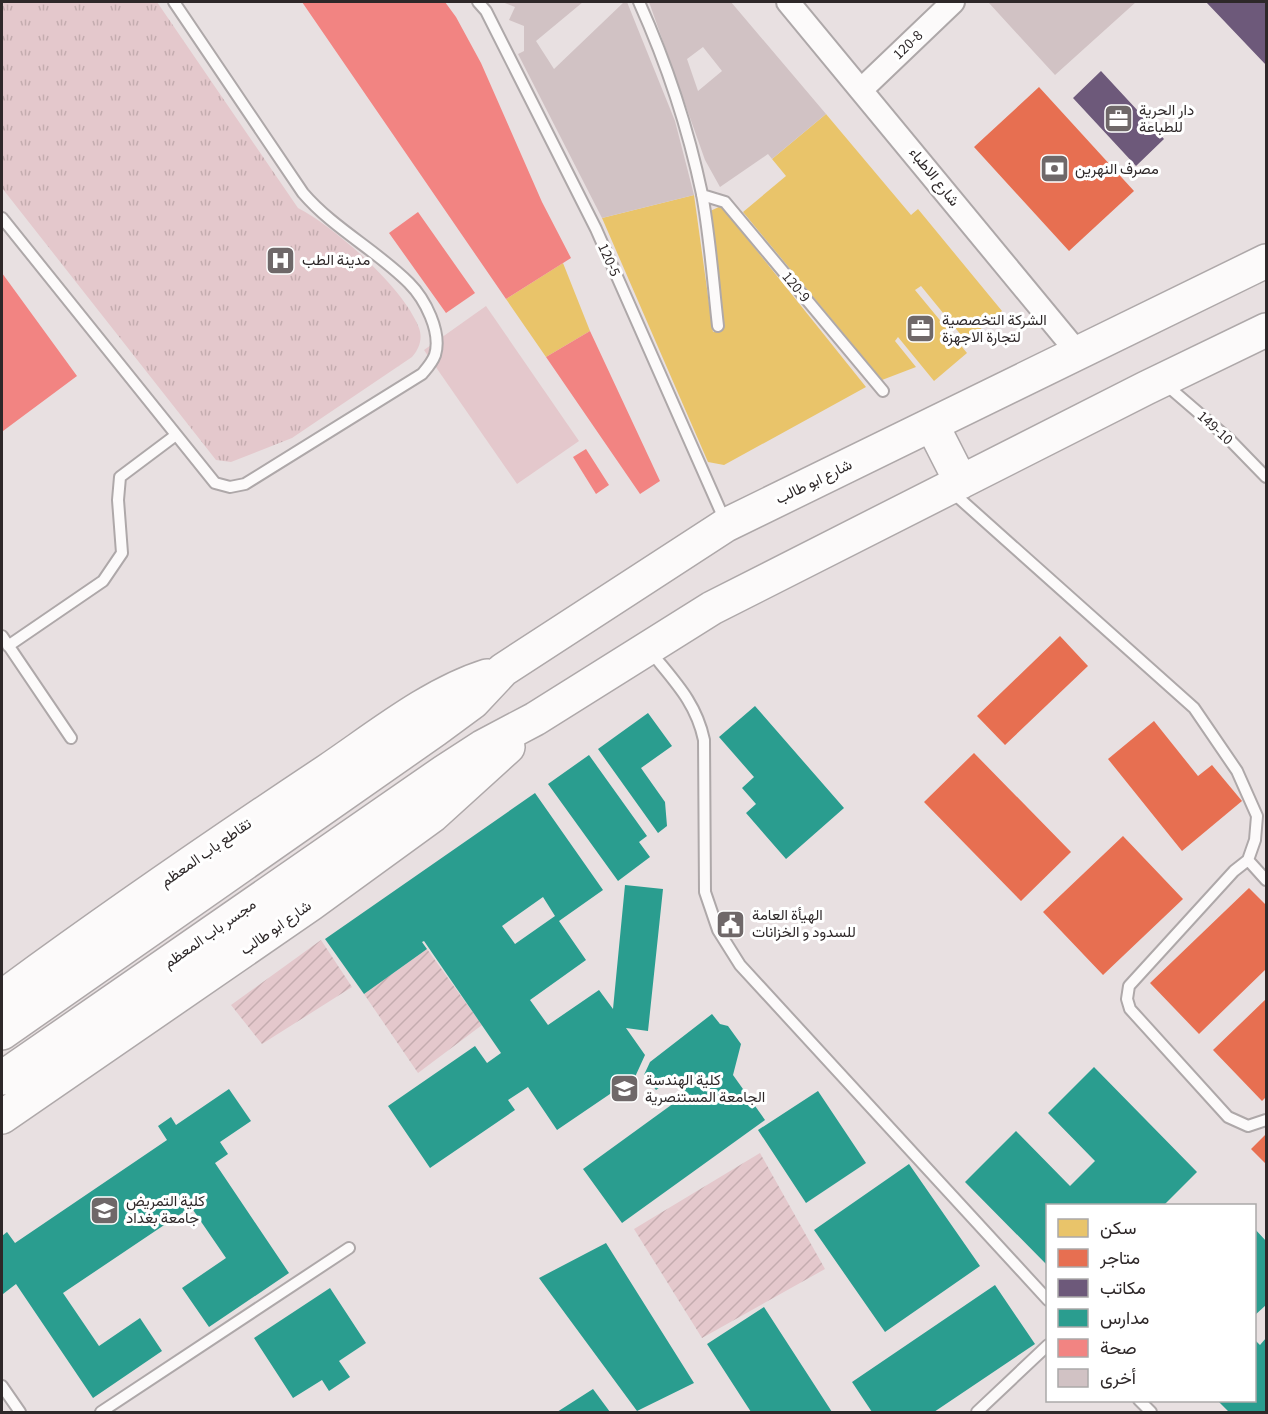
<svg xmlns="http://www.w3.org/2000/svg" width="1268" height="1414" font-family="'Source Sans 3',Vazirmatn,sans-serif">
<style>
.grass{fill:url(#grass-tufts)}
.garden{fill:url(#garden-furrows)}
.pitch{fill:#e4c8cc}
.homes{fill:#e9c46a}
.shops{fill:#e76f51}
.offices{fill:#6d597a}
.schools{fill:#2a9d8f;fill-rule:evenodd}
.health{fill:#f28482}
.building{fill:#d1c2c4;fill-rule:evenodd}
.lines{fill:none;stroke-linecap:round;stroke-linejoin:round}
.lane-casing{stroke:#aea8a9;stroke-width:14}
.street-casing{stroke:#aea8a9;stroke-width:26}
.primary-casing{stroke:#aea8a9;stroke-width:36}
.lane{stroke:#fcfafa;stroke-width:10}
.street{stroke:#fcfafa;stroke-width:22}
.primary{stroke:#fcfafa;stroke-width:33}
.labels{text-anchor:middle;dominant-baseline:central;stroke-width:6;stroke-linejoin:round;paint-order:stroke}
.street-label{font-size:15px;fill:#2e2829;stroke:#fff}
.poi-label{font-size:15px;fill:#2e2829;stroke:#fff;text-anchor:start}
</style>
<defs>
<pattern id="grass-tufts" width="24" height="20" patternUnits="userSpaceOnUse" patternTransform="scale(1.5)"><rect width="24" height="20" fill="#e4c8cc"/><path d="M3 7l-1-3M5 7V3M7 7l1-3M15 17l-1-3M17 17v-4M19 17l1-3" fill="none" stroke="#c4acaf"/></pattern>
<pattern id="garden-furrows" width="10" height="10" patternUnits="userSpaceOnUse" patternTransform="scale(1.5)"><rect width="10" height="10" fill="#e4c8cc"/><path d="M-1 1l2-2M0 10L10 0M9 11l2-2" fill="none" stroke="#c4acaf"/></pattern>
</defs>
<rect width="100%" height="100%" fill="#e8e0e1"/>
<!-- grass -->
<path class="grass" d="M2,2H157L298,208C335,227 404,288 419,328C423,339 419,349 412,357L292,438L231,462L216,460L2,188Z"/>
<!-- garden -->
<path class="garden" d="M321,940L352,987L262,1044L231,1005Z
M427,949L482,1025L418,1073L364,994Z
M760,1153L825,1269L702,1338L634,1229Z"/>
<!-- pitch -->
<path class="pitch" d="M486,306L579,441L517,484L424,350Z"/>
<!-- homes -->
<path class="homes" d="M826,114L911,215L918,209L1002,311L966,341L921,286L915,290L967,353L934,381L898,337L895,341L916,367L882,380L743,212L786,176L772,159Z
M694,195L713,332L723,328L708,212L721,206L866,387L724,465L708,462L602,218Z
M563,263L590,331L546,357L506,299Z"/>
<!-- shops -->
<path class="shops" d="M1039,87L1134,191L1069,251L974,147Z
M1060,636L1088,666L1005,745L977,716Z
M1154,721L1198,776L1212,765L1242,801L1182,851L1108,759Z
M974,753L1071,852L1021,901L924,802Z
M1123,836L1183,899L1103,975L1043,912Z
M1249,888L1266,905V969L1199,1034L1150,983Z
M1266,999V1097L1262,1101L1213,1050Z
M1266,1134V1164L1251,1149Z"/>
<!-- offices -->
<path class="offices" d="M1206,2H1266V65Z
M1101,71L1164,139L1136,166L1073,98Z"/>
<!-- schools -->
<path class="schools" d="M755,706L844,808L786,859L746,813L756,804L742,788L754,777L719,737Z
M648,713L672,746L641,768L665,802L667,826L658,833L598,749Z
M589,755L647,836L639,842L650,857L618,881L548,784Z
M535,793L603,890L559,921L586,960L530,1000L548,1025L599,990L613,1009L625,885L663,889L648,1031L626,1028L645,1055L635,1077L557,1130L528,1087L508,1100L515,1110L430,1168L388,1106L475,1046L487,1063L501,1053L424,941L422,942L427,949L364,994L325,939ZM543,897L555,916L515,944L502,926Z
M712,1014L720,1024L728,1026L741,1044L733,1075L765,1120L622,1223L583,1169L685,1095L672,1078L656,1090L644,1075L650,1062Z
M1094,1067L1197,1172L1163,1206H1048V1266L965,1182L1016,1131L1070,1186L1095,1161L1048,1113Z
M229,1089L251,1121L220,1142L228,1154L215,1163L289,1273L209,1327L182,1288L226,1258L191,1207L63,1293L99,1346L140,1318L162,1351L93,1398L16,1284L3,1294L2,1291V1236L7,1232L15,1243L167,1140L158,1126L171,1117L176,1125Z
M818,1091L866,1163L806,1203L758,1130Z
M909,1164L980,1266L885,1332L814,1230Z
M1254,1228L1266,1241V1305L1254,1316Z
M606,1243L694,1383L637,1411L539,1278Z
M995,1285L1035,1344L934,1412H872L852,1382Z
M330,1288L366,1343L339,1361L350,1377L329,1391L322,1380L293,1398L254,1338Z
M764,1307L832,1412H751L707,1344Z
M1266,1338V1412H1229L1217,1400H1254V1339L1260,1345Z
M593,1389L610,1412H557Z"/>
<!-- health -->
<path class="health" d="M302,2H445L456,17L481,63L542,202L571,258L506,299Z
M418,212L475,293L446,313L389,233Z
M2,273L77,376L3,431L2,429Z
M590,331L660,481L640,494L546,357Z
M586,449L609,485L596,494L573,457Z"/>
<!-- building -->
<path class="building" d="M502,2H583L536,41L554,69L624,2H627L675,121L694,195L602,218L518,54L524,51V26L509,20L515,7Z
M649,2H731L826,114L772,159L768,154L720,187L705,160ZM703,47L722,71L698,91L687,59Z
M991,2H1136L1055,75L989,3Z"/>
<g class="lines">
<defs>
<path id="lane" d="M478,2L486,11L596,229L725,521
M639,2C666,62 688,128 702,194C710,237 713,282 718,326
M702,195L725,202L883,391
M2,218L215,483L230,487L245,484L422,374C427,368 432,363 435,355C442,332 425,299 409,283C376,250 333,228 303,193L174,2
M1164,383L1229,439L1266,477
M951,491L1194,708L1237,771L1257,816L1255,840L1248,860L1234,871L1129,986L1127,999L1130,1009L1228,1117L1248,1126L1266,1120
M2,636L71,738
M8,646L103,581L122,553L118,500L120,477L176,435
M650,651C674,681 696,702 704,740L705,892L718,930L740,965L1048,1300
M1248,860L1266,880
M2,1386L20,1412
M1139,1400L1151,1412
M101,1412L349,1248
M977,1412L1048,1345"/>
<path id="street" d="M788,2L1078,353
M862,89L953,2"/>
<path id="primary" d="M932,425L961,482
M2,997C108,919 217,844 327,771C376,738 430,694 487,676
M2,1033L435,730L473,702L503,670L726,525L1266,261
M2,1078L445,771L482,747L535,719L712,608L1146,388L1266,330
M2,1117L311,904L432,816L508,747"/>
</defs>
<!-- lane casing -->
<use href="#lane" class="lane-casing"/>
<!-- street casing -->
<use href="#street" class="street-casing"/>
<!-- primary casing -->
<use href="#primary" class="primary-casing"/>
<!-- lane -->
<use href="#lane" class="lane"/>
<!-- street -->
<use href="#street" class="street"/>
<!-- primary -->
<use href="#primary" class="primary"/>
</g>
<!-- icons -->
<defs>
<symbol id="office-square" viewBox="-11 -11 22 22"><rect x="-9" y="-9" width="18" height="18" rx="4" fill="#6f6869" stroke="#fff"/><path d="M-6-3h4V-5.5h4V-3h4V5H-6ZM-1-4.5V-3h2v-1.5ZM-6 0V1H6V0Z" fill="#fff"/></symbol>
<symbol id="bank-square" viewBox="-11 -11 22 22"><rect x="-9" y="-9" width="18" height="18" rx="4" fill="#6f6869" stroke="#fff"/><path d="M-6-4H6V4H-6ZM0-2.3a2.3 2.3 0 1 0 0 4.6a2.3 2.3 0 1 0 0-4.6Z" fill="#fff"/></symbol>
<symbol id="hospital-square" viewBox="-11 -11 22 22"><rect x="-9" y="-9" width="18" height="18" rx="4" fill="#6f6869" stroke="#fff"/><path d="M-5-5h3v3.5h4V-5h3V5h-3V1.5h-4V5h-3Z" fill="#fff"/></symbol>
<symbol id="civic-square" viewBox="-11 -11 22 22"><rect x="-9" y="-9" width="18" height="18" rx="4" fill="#6f6869" stroke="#fff"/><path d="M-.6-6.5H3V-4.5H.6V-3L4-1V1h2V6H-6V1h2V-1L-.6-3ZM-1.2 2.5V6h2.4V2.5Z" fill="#fff"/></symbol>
<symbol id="university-square" viewBox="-11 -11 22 22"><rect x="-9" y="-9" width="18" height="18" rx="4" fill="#6f6869" stroke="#fff"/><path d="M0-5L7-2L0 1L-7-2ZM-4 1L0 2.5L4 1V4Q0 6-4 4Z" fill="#fff"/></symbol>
<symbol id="school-square" viewBox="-11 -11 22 22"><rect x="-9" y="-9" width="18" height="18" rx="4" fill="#6f6869" stroke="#fff"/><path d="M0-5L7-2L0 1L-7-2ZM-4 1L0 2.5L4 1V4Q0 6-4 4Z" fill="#fff"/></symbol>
</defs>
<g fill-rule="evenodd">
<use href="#office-square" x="1102" y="102" width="33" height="33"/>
<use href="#bank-square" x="1038" y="152" width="33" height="33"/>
<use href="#hospital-square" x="264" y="244" width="33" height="33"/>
<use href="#office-square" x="904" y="312" width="33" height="33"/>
<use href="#civic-square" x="714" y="908" width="33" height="33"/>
<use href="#university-square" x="608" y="1072" width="33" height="33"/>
<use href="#school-square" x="88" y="1194" width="33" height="33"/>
</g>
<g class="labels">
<!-- street labels -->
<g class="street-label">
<text transform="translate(908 45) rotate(-44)">120-8</text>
<text transform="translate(934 177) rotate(51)">شارع الاطباء</text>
<text transform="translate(609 260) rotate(66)">120-5</text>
<text transform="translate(796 287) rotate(50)">120-9</text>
<text transform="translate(1215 428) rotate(42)">149-10</text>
<text transform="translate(814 482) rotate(-26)">شارع ابو طالب</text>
<text transform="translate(206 853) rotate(-35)">تقاطع باب المعظم</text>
<text transform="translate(276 928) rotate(-35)">شارع ابو طالب</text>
<text transform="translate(210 934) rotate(-35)">مجسر باب المعظم</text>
</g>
<!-- poi labels -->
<g class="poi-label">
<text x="1139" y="110">دار الحرية<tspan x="1139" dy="17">للطباعة</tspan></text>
<text x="1075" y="169">مصرف النهرين</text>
<text x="302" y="260">مدينة الطب</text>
<text x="942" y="320">الشركة التخصصية<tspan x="942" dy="17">لتجارة الاجهزة</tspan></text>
<text x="752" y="915">الهيأة العامة<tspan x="752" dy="17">للسدود و الخزانات</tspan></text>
<text x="645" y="1080">كلية الهندسة<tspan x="645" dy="17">الجامعة المستنصرية</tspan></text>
<text x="126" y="1201">كلية التمريض<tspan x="126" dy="17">جامعة بغداد</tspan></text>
</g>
</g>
<!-- border -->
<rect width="1268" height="1414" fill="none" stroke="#2e2829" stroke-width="6"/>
<!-- legend -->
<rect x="1046" y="1204" width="210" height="198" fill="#ffffff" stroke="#aba9a9" stroke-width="1.5"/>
<rect x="1058" y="1219" width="30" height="18" fill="#e9c46a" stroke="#aba9a9" stroke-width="1.5"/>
<text x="1100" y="1234" font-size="18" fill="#2e2829">سكن</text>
<rect x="1058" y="1249" width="30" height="18" fill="#e76f51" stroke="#aba9a9" stroke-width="1.5"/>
<text x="1100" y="1264" font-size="18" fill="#2e2829">متاجر</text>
<rect x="1058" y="1279" width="30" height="18" fill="#6d597a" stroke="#aba9a9" stroke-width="1.5"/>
<text x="1100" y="1294" font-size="18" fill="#2e2829">مكاتب</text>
<rect x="1058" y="1309" width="30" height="18" fill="#2a9d8f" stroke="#aba9a9" stroke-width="1.5"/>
<text x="1100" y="1324" font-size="18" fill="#2e2829">مدارس</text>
<rect x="1058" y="1339" width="30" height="18" fill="#f28482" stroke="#aba9a9" stroke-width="1.5"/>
<text x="1100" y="1354" font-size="18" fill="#2e2829">صحة</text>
<rect x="1058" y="1369" width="30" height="18" fill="#d1c2c4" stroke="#aba9a9" stroke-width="1.5"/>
<text x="1100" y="1384" font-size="18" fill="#2e2829">أخرى</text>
</svg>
